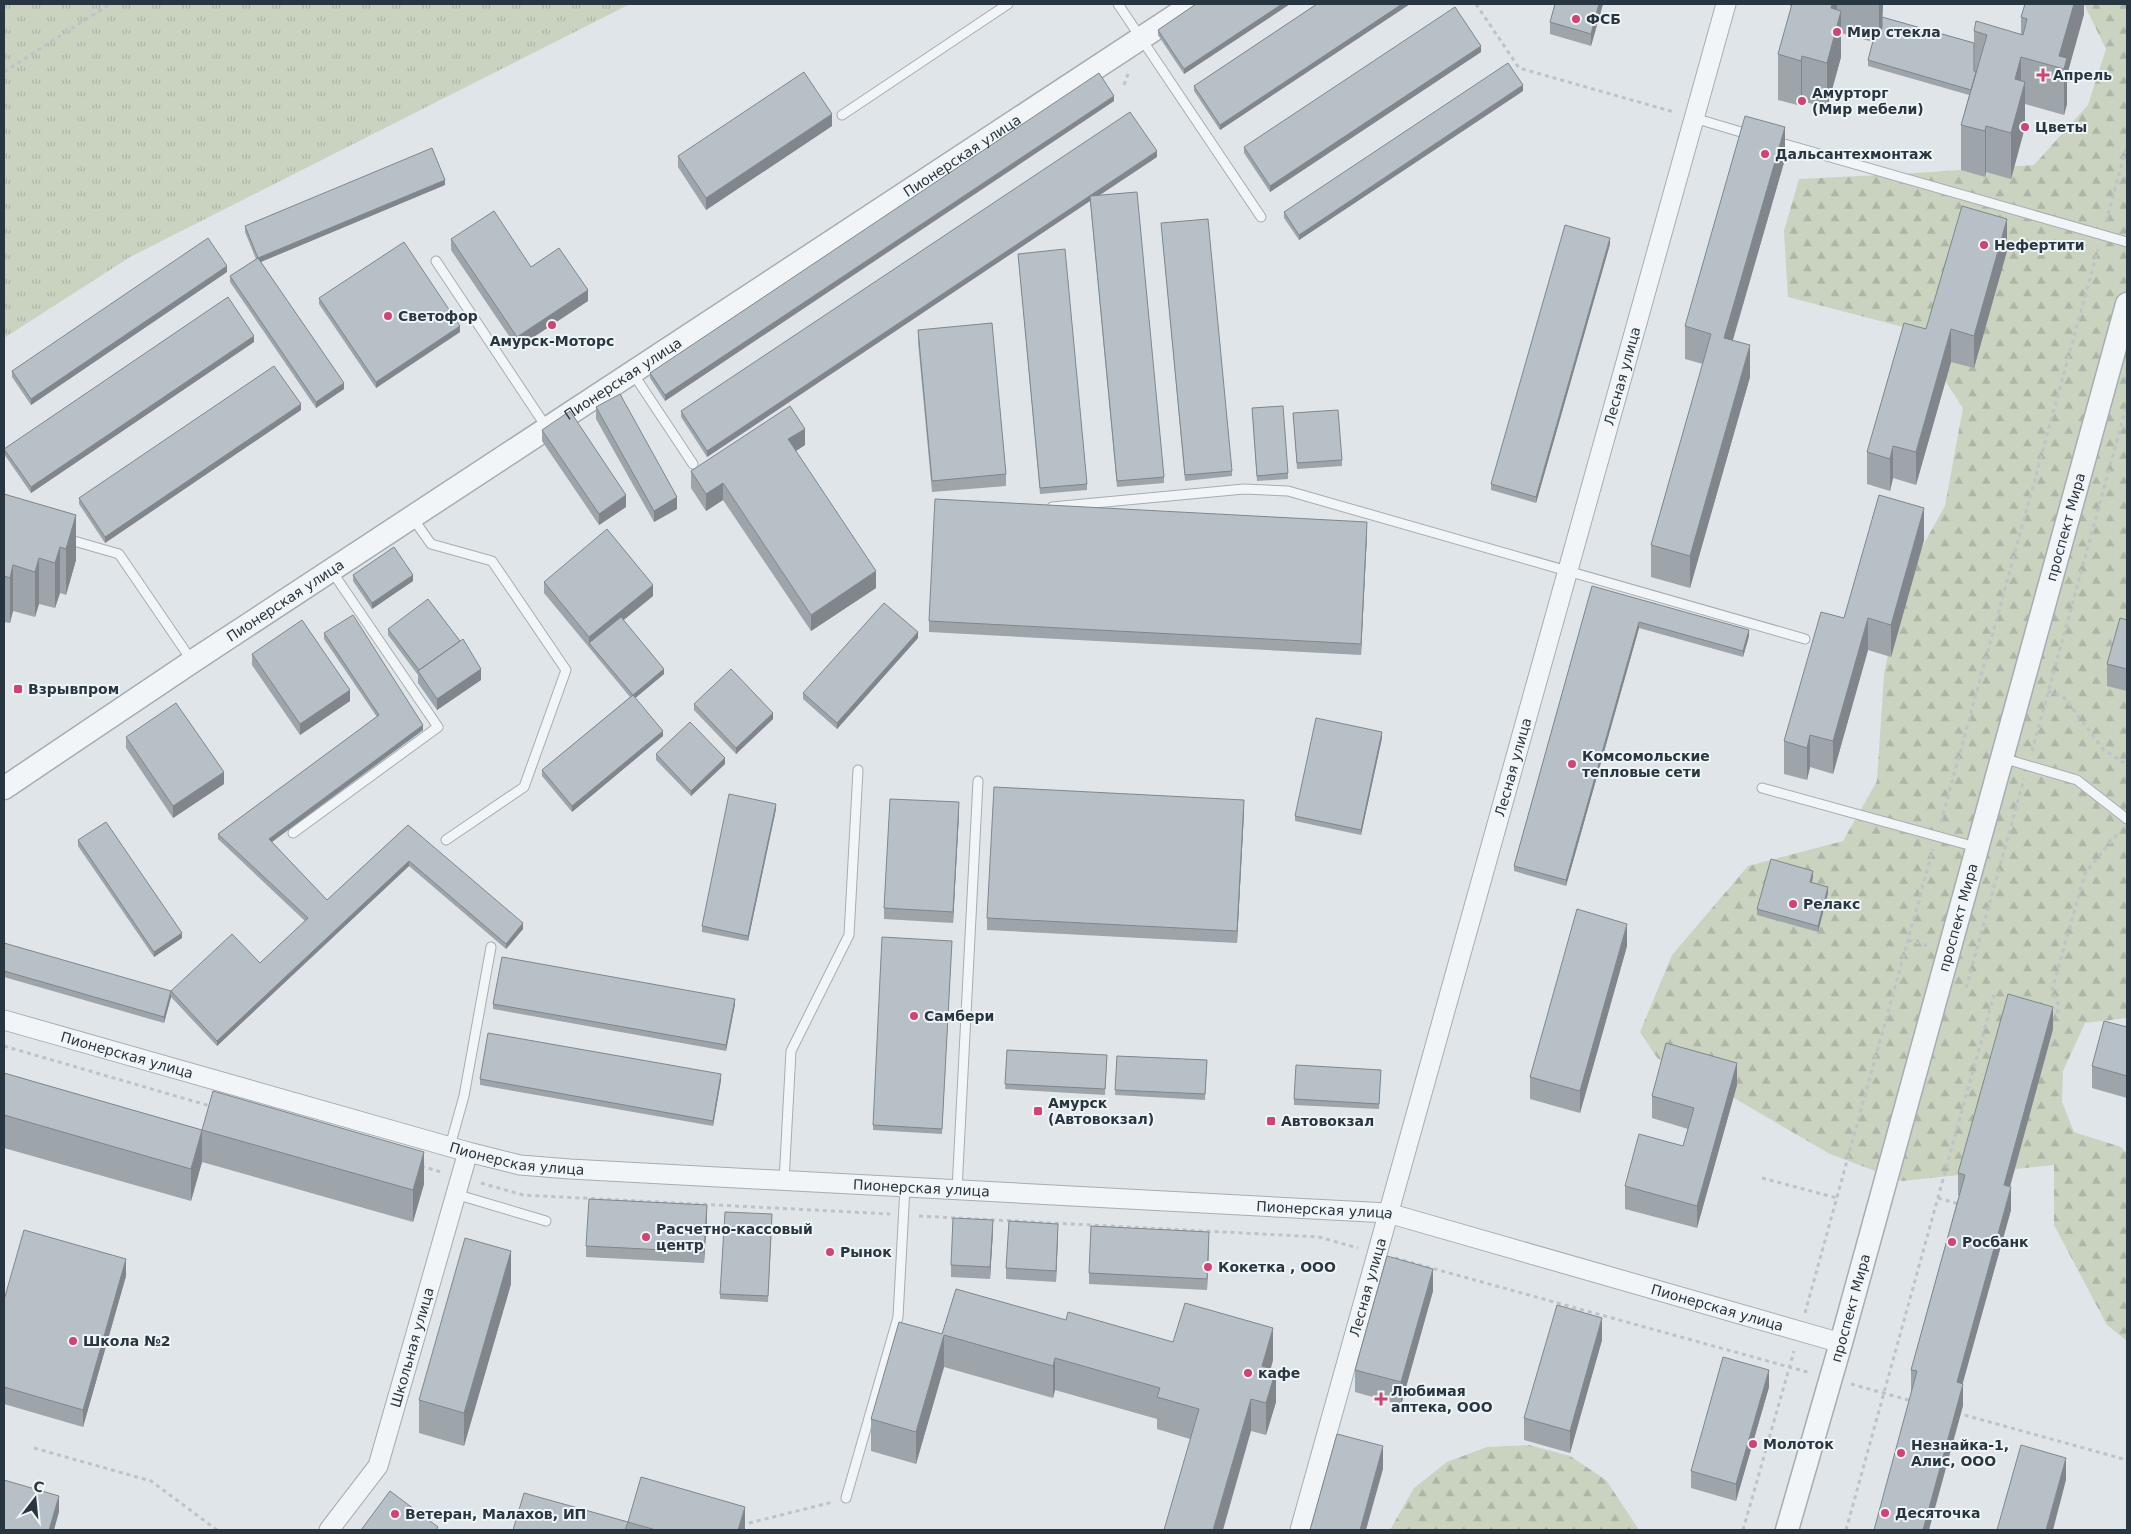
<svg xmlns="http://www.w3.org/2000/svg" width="2131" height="1534" font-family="'DejaVu Sans',sans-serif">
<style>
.grass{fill:url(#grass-tufts)}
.forest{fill:url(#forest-firs)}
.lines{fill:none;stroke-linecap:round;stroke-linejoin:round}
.service-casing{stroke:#a5adb3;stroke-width:11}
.minor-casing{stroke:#a5adb3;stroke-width:21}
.tertiary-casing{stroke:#a5adb3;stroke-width:25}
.path{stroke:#bdc3c8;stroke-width:3;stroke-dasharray:4 4;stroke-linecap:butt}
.service{stroke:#f2f5f7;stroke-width:9}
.minor{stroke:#f2f5f7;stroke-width:19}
.tertiary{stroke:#f2f5f7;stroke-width:22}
.wall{fill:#9da5aa}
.shaded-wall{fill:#80868b}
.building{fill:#b7c0c6;stroke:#80868b}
.poi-dot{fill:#d14275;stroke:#eff4f6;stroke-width:2}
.labels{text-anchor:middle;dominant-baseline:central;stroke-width:4;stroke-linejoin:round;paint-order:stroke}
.poi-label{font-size:14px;font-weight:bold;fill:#283641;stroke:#eff4f6;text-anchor:start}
.street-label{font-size:14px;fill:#283641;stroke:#eff4f6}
</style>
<defs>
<pattern id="grass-tufts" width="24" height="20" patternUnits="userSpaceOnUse" patternTransform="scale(1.25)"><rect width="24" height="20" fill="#c9d3c0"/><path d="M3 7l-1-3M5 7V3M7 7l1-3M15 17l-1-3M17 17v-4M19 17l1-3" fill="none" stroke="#adb6a6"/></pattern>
<pattern id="forest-firs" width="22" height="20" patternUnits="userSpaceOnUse" patternTransform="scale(1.25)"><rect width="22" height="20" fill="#c9d3c0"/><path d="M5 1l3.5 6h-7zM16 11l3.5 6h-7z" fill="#adb6a6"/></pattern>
</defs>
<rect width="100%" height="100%" fill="#e0e5e9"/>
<!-- grass -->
<path class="grass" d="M4,4H630L130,257L4,338Z"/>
<!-- forest -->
<path class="forest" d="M2084,4H2127V1018L2085,1023L2063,1071L2062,1102L2074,1132L2121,1147L2127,1153V1341L2107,1325L2054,1225V1165L1902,1181L1830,1154L1722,1091L1658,1059L1640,1032L1672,955L1748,866L1843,841L1877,781L1884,675L1902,583L1945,506L1963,408L1911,329L1788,297L1784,231L1799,179L1901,174L2034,165L2088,105L2106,49Z
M1529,1445L1570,1456L1606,1480L1639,1530H1390L1414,1488L1447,1462L1487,1447Z"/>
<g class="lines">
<defs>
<path id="service" d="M1118,4L1261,217
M842,115L1008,4
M1694,118L1751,135
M1774,141L2127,242
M436,261L547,428
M632,372L693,464
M1052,507L1244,489L1288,491L1805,639
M412,517L431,544L492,561L566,670L524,787L446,840
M67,539L119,554L192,661
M2002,758L2077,780L2127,819
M1762,788L1976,847
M293,833L438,727L331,570
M450,1146L464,1096L491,947
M784,1181L791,1051L849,935L858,770
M957,1190L978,781
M455,1194L546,1221
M846,1498L898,1317L905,1187"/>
<g id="minor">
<path id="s1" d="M4,1020L468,1152L520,1165L570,1169L1388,1213L1841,1343"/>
<path id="s2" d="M329,1530L378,1466L468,1152"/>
<path id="s3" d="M1300,1530L1726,4"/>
</g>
<g id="tertiary">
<path id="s4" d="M4,788L193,661L1193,4"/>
<path id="s5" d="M1787,1530L1841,1343L2127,304"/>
</g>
</defs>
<!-- service casing -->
<use href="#service" class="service-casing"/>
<!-- minor casing -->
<use href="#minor" class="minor-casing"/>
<!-- tertiary casing -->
<use href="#tertiary" class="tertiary-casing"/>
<!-- path -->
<path class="path" d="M1476,4L1519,68L1674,112
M4,72L110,4
M1124,85L1128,74
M2106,222L2127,145
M2048,691L2063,696L2103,749L2127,765
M2032,751L2127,404
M1941,822L2098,249
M1908,940L1929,946
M1966,988L2024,779
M2057,1013L2059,1006L2052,990L2085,873L2119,832
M4,1046L210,1106
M421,1166L441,1172
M1762,1178L1837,1198
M481,1183L523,1195L890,1214
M1938,1198L1959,1204
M919,1216L1319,1237L1358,1248
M1395,1258L1811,1373
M1805,1313L1933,849
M1851,1384L1912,1401
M1957,1413L2127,1460
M34,1448L151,1481L217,1530
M749,1523L833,1502
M1743,1530L1794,1351
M1846,1530L1994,995"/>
<!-- service -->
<use href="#service" class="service"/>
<!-- minor -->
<use href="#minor" class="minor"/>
<!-- tertiary -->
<use href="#tertiary" class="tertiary"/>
</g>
<!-- wall -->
<path class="wall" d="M1196,4H1290L1184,74L1158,35V30Z
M1317,4H1410L1220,130L1194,91V86Z
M1603,4L1591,46L1550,34V22Z
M1790,4H1883L1882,17L1974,43V31L2021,34V17L2084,4V14L2067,75V104L2064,115L2025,104V127L2011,179L1986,172L1985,177L1961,170V125L1969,95L1868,66V60L1873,42L1841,33V57L1827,108L1802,101L1801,106L1778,100V54L1792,6H1790Z
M1481,52L1270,192L1244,153V147Z
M1523,91L1299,240L1284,218V212Z
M1114,101L665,401L650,378V373Z
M832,126L706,210L678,167V156Z
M1157,157L1099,195L1164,477V483L1117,487L1090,201L707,457L681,417V411Z
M1785,159L1733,340L1750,377L1690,588L1651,577V545L1703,364L1685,359V326Z
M445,185L261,262L344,389L316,408L230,282V276L256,259L245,232V226Z
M1161,223L1232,471V476L1185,481Z
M451,239L588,301L517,348L451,250Z
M1610,244L1536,503L1491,490V484Z
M2007,251L1974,368L1951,362L1916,485L1893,478L1890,491L1867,484V452L1926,329Z
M1018,254L1087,484V490L1040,494Z
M227,272L31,405L12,377V371Z
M319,298L460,332L376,388L319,304Z
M918,330L1006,474V486L932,492L918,342Z
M254,342L31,493L4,454V449Z
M596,407L677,509L654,522L596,419Z
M1252,408L1288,473V479L1257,481Z
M301,410L105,543L79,504V498Z
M1293,413L1342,460V466L1297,469Z
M542,430L626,507L599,525L542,441Z
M805,445L796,451L876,588L811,631L723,500L706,511L691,488V471Z
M4,494L76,515V560L66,595L60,593L55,608L39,604L35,617L13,611L10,623L4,622Z
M1367,533L1361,655L929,632V621Z
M1924,540L1891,657L1868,650L1833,774L1810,767L1807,780L1784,774V741L1844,618Z
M353,575L413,581L372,609L353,581Z
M544,582L653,596L623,620L664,674L635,698L663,736L572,812L542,776V770L630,697L544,593Z
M1592,586L1749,636L1743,657L1639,628L1566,886L1514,871V866Z
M2127,620V691L2107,686V664Z
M388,629L481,680L437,710L418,683V675L388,635Z
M324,633L423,730L272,842L327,900L408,825L523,929L506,949L409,866L217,1046L171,997V991L260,963L305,921L218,839V834L377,717L324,639Z
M918,638L837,729L803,699V693Z
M252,654L350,701L300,735L252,665Z
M694,704L773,719L736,754L694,710Z
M126,737L224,784L173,818L126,748Z
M1382,738L1361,835L1295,821V816Z
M656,754L725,764L691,796L656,760Z
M776,809L748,941L702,932V926Z
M1244,812L1237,943L987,930V918Z
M959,814L953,923L884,919V908Z
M78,840L182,938L154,957L78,846Z
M1813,877L1812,882L1828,893L1818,932L1757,915V909Z
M952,941L942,1134L873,1130V1125Z
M4,943L171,997L164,1023L4,977Z
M1627,946L1580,1113L1530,1099V1077Z
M493,1004H735L726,1051L493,1009Z
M2127,1027V1098L2092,1088V1066Z
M2053,1029L2010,1187L2011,1210L1962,1384L1963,1406L1911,1392V1370L1959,1195H1958V1173Z
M1007,1050L1107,1055L1105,1095L1005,1089Z
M1117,1056L1207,1060L1205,1100L1115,1095Z
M1381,1070L1379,1109L1294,1105V1099Z
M4,1073L202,1130L424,1184L413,1222L202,1162L191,1201L4,1148Z
M480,1079L721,1080L713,1126L480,1085Z
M1737,1085L1697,1228L1625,1209V1186L1683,1146L1688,1129L1652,1118V1096Z
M707,1217L704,1263L586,1257V1246Z
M772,1220L768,1302L720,1299V1294Z
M993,1231L990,1279L951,1277V1265Z
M1058,1235L1056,1282L1006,1279V1268Z
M1209,1243L1207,1290L1089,1284V1273Z
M126,1276L83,1427L4,1404V1300Z
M511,1284L464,1446L419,1433V1400Z
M1433,1291L1401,1405L1355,1392V1370Z
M1066,1320L1173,1342L1273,1360L1271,1368L1276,1402L1266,1435L1251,1431L1190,1439L1157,1429V1419L1055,1390L1053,1398L944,1367L916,1464L871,1451V1419L942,1334Z
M1602,1340L1570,1453L1524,1440V1418Z
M1769,1387L1736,1501L1691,1488V1471Z
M628,1522L745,1530H513Z"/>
<!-- shaded-wall -->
<path class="shaded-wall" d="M1282,4H1290L1184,74V69Z
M1402,4H1410L1220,130V125Z
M1599,4H1603L1591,46V34Z
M1832,4H1837V27L1841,11V57L1827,108V63L1831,8Z
M1879,4H1883L1882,33L1879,44Z
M2074,4H2084V14L2067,75V104L2064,115V69L2059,56Z
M1481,46V52L1270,192V186Z
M1802,56V101L1801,106V61Z
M2021,57V97L2025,82V127L2011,179V133L2015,79Z
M1523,85V91L1299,240V235Z
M1114,96V101L665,401V395Z
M832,114V126L706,210V198Z
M1986,126V172L1985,177V131Z
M1785,127V159L1724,370V338Z
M1157,151V157L1091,201L1090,196V201L707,457V451Z
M445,180V185L258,263V258Z
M2007,219V251L1974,368V336Z
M1610,238V244L1536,503V497Z
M227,266V272L31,405V399Z
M588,290V301L517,348V337Z
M460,326V332L376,388V382Z
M1951,329V362L1916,485V452Z
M254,336V342L31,493V487Z
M1750,345V377L1690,588V556Z
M344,383V389L316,408V402Z
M301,404V410L105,543V537Z
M805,429V445L788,456V439Z
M1893,446V478L1890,491V459Z
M723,483V500L706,511V494Z
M626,495V507L599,525V514Z
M677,497V509L654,522V511Z
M1924,508V540L1891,657V625Z
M76,515V560L66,595V549Z
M1367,522V533L1361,655V644Z
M60,547V593L55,608V563Z
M39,558V604L35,617V572Z
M13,565V611L10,623V578Z
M876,571V588L811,631V615Z
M413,575V581L372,609V603Z
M653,585V596L592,646L589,643V637Z
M1868,618V650L1833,774V741Z
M1639,622V628L1566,886V880Z
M1749,630V636L1743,657V651Z
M918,632V638L837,729V723Z
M481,669V680L437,710V699Z
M664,669V674L633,700V695Z
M350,690V701L300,735V724Z
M773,713V719L736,754V748Z
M423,725V730L269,844V839Z
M663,731V736L572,812V806Z
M1382,732V738L1361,835V830Z
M1810,735V767L1807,780V748Z
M725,758V764L691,796V791Z
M224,772V784L173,818V806Z
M1244,800V812L1237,943V931Z
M959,802V814L953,923V912Z
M776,804V809L748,941V936Z
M409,861V866L217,1046V1041Z
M1813,871V877L1810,888V882Z
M1828,887V893L1818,932V926Z
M523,923V929L506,949V944Z
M1627,924V946L1580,1113V1091Z
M182,933V938L154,957V952Z
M171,991V997L164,1023V1017Z
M735,999V1004L726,1051V1045Z
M2053,1007V1029L2004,1208V1185Z
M1737,1063V1085L1697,1228V1206Z
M721,1074V1080L713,1126V1121Z
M202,1130V1162L191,1201V1169Z
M424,1152V1184L413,1222V1190Z
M2011,1187V1210L1957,1404V1382Z
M707,1205V1217L704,1263V1252Z
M993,1220V1231L990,1279V1267Z
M1058,1224V1235L1056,1282V1271Z
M1209,1232V1243L1207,1290V1279Z
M511,1251V1284L464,1446V1413Z
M126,1259V1276L83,1427V1410Z
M1433,1269V1291L1401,1405V1382Z
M1602,1318V1340L1570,1453V1431Z
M1273,1328V1360L1262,1398V1366Z
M944,1335V1367L916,1464V1432Z
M1055,1358V1390L1053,1398V1366Z
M1276,1370V1402L1266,1435V1403Z
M1769,1370V1387L1736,1501V1484Z
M1963,1384V1406L1929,1530H1923Z
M1251,1399V1431L1223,1530H1213Z
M1383,1446V1469L1366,1530H1360Z
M2066,1458V1480L2053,1530H2046Z
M59,1496V1512L54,1530H49Z
M745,1507V1530H738Z"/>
<!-- building -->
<path class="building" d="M1196,4H1282L1184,69L1158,30Z
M1317,4H1402L1220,125L1194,86Z
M1555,4H1599L1591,34L1550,22Z
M1792,4H1832L1831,8L1841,11L1827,63L1802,56L1801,61L1778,54Z
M2025,4H2074L2059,56L2067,58L2064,69L2021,57L2015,79L2025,82L2011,133L1986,126L1985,131L1961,125L1987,35L1974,31L1976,21L2023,35L2027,19L2021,17Z
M1455,7L1481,46L1270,186L1244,147Z
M1882,17L1974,43V71L1976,72L1971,90L1868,60L1874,37L1879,38L1882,27Z
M1508,63L1523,85L1299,235L1284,212Z
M804,72L832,114L706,198L678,156Z
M1099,73L1114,96L665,395L650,373Z
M1130,112L1157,151L707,451L681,411Z
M1745,116L1785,127L1724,338L1750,345L1690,556L1651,545L1711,334L1685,326Z
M432,148L445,180L258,258L245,226Z
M1137,192L1164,477L1117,481L1090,196Z
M1962,206L2007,219L1974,336L1951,329L1916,452L1893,446L1890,459L1867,452L1904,323L1926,329Z
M494,211L531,267L559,248L588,290L517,337L451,239Z
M1208,219L1232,471L1185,475L1161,223Z
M1565,225L1610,238L1536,497L1491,484Z
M208,238L227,266L31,399L12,371Z
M404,242L460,326L376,382L319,298Z
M1065,249L1087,484L1040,488L1018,254Z
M258,258L344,383L316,402L230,276Z
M228,297L254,336L31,487L4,449Z
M992,323L1006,474L932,481L918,330Z
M274,366L301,404L105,537L79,498Z
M620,394L677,497L654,511L596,407Z
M790,406L805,429L788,439L876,571L811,615L723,483L706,494L691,471Z
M1283,406L1288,473L1257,476L1252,408Z
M1338,410L1342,460L1297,463L1293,413Z
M570,411L626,495L599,514L542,430Z
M4,494L76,515L66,549L60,547L55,563L39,558L35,572L13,565L10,578L4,576Z
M1879,495L1924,508L1891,625L1868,618L1833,741L1810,735L1807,748L1784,741L1821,612L1844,618Z
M935,499L1367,522L1361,644L929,621Z
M607,529L653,585L589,637L544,582Z
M394,547L413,575L372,603L353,575Z
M1592,586L1749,630L1743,651L1639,622L1566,880L1514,866Z
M428,599L460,641L419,670L388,629Z
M884,603L918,632L837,723L803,693Z
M353,615L423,725L269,839L327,900L408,825L523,923L506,944L409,861L217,1041L171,991L232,934L260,963L308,918L218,834L379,715L324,633Z
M621,617L664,669L633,695L589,643Z
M2120,618L2127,620V669L2107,664Z
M302,620L350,690L300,724L252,654Z
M463,639L481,669L437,699L418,671Z
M731,669L773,713L736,748L694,704Z
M633,695L663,731L572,806L542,770Z
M176,703L224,772L173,806L126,737Z
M1316,718L1382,732L1361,830L1295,816Z
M690,722L725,758L691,791L656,754Z
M994,787L1244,800L1237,931L987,918Z
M729,794L776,804L748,936L702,926Z
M890,799L959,802L953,912L884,908Z
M106,822L182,933L154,952L78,840Z
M1771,859L1813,871L1810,882L1828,887L1818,926L1757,909Z
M1577,909L1627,924L1580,1091L1530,1077Z
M882,937L952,941L942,1129L873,1125Z
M4,943L171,991L164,1017L4,971Z
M502,957L735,999L726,1045L493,1004Z
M2008,994L2053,1007L2004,1185L2011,1187L1957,1382L1963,1384L1923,1530H1874L1917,1371L1911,1370L1965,1175L1958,1173Z
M2104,1021L2127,1027V1076L2092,1066Z
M488,1033L721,1074L713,1121L480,1079Z
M1666,1043L1737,1063L1697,1206L1625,1186L1639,1134L1683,1146L1694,1108L1652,1096Z
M1007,1050L1107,1055L1105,1089L1005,1084Z
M1117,1056L1207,1060L1205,1094L1115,1090Z
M1296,1065L1381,1070L1379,1104L1294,1099Z
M4,1073L202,1130L191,1169L4,1115Z
M213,1091L424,1152L413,1190L202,1130Z
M589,1199L707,1205L704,1252L586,1246Z
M725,1212L772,1214L768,1296L720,1294Z
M953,1218L993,1220L990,1267L951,1265Z
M1009,1221L1058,1224L1056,1271L1006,1268Z
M1091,1226L1209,1232L1207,1279L1089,1273Z
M24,1230L126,1259L83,1410L4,1387V1300Z
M465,1238L511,1251L464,1413L419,1400Z
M1387,1256L1433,1269L1401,1382L1355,1370Z
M956,1289L1066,1320L1068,1312L1173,1342L1185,1303L1273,1328L1262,1366L1276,1370L1266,1403L1251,1399L1213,1530H1164L1199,1409L1157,1397L1160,1388L1055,1358L1053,1366L944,1335L916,1432L871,1419L899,1322L942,1334Z
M1557,1305L1602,1318L1570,1431L1524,1418Z
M1723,1357L1769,1370L1736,1484L1691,1471Z
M1337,1434L1383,1446L1360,1530H1310Z
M2021,1445L2066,1458L2046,1530H1997Z
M641,1477L745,1507L738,1530H656L628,1522L625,1530H513L524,1493L628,1522Z
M4,1480L59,1496L49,1530H4Z
M390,1491L438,1527L436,1530H361Z"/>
<!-- markers -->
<g class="poi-dot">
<circle cx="1576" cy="19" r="5"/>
<circle cx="1837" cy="32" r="5"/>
<path d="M2040.5 67.5h5v5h5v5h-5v5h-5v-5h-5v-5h5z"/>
<circle cx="1802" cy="101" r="5"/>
<circle cx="2025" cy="127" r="5"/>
<circle cx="1765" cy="154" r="5"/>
<circle cx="1984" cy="245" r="5"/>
<circle cx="388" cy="316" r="5"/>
<circle cx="552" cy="325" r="5"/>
<rect x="13" y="684" width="10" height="10" rx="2.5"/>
<circle cx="1572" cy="764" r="5"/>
<circle cx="1793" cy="904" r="5"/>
<circle cx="914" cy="1016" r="5"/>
<rect x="1033" y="1106" width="10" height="10" rx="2.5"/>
<rect x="1266" y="1116" width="10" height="10" rx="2.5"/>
<circle cx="646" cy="1237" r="5"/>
<circle cx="1952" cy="1242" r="5"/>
<circle cx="830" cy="1252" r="5"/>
<circle cx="1208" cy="1267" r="5"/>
<circle cx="73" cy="1341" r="5"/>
<circle cx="1248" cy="1373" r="5"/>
<path d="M1378.5 1391.5h5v5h5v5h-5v5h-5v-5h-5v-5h5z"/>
<circle cx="1753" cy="1444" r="5"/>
<circle cx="1901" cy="1453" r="5"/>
<circle cx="1885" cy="1513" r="5"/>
<circle cx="395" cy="1514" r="5"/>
</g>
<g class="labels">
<!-- poi labels -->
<g class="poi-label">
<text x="1586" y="19">ФСБ</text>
<text x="1847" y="32">Мир стекла</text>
<text x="2053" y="75">Апрель</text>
<text x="1812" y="93">Амурторг<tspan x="1812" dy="16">(Мир мебели)</tspan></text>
<text x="2035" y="127">Цветы</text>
<text x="1775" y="154">Дальсантехмонтаж</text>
<text x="1994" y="245">Нефертити</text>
<text x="398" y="316">Светофор</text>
<text x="552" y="341" text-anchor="middle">Амурск-Моторс</text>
<text x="28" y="689">Взрывпром</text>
<text x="1582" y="756">Комсомольские<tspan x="1582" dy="16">тепловые сети</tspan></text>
<text x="1803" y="904">Релакс</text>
<text x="924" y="1016">Самбери</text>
<text x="1048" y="1103">Амурск<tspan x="1048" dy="16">(Автовокзал)</tspan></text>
<text x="1281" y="1121">Автовокзал</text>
<text x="656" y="1229">Расчетно-кассовый<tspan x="656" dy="16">центр</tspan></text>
<text x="1962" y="1242">Росбанк</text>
<text x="840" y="1252">Рынок</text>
<text x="1218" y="1267">Кокетка , ООО</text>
<text x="83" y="1341">Школа №2</text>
<text x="1258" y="1373">кафе</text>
<text x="1391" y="1391">Любимая<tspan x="1391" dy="16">аптека, ООО</tspan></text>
<text x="1763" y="1444">Молоток</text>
<text x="1911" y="1445">Незнайка-1,<tspan x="1911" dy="16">Алис, ООО</tspan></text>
<text x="1895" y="1513">Десяточка</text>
<text x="405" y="1514">Ветеран, Малахов, ИП</text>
</g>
<!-- street labels -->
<g class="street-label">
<text stroke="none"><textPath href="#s4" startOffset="1148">Пионерская улица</textPath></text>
<text stroke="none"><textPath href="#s3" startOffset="1198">Лесная улица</textPath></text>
<text stroke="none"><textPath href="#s4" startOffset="742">Пионерская улица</textPath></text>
<text stroke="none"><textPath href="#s5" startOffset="1041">проспект Мира</textPath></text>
<text stroke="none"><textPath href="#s4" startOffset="338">Пионерская улица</textPath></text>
<text stroke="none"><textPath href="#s3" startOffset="792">Лесная улица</textPath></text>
<text stroke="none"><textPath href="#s5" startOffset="636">проспект Мира</textPath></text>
<text stroke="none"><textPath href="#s1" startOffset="128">Пионерская улица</textPath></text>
<text stroke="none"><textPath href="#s1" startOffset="532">Пионерская улица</textPath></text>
<text stroke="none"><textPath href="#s1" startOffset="938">Пионерская улица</textPath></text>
<text stroke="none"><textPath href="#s1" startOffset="1342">Пионерская улица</textPath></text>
<text stroke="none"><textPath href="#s3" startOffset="252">Лесная улица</textPath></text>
<text stroke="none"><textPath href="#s1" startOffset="1748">Пионерская улица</textPath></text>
<text stroke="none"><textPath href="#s5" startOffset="231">проспект Мира</textPath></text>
<text stroke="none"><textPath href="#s2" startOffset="204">Школьная улица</textPath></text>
</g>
</g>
<!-- border -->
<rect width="2131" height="1534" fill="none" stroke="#283641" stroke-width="10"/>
<!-- north arrow -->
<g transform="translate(35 1499) rotate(16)" stroke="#eff4f6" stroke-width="4" paint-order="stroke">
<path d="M0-4L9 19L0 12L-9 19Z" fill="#283641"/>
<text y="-8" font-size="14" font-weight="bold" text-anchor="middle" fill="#283641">С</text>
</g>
</svg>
